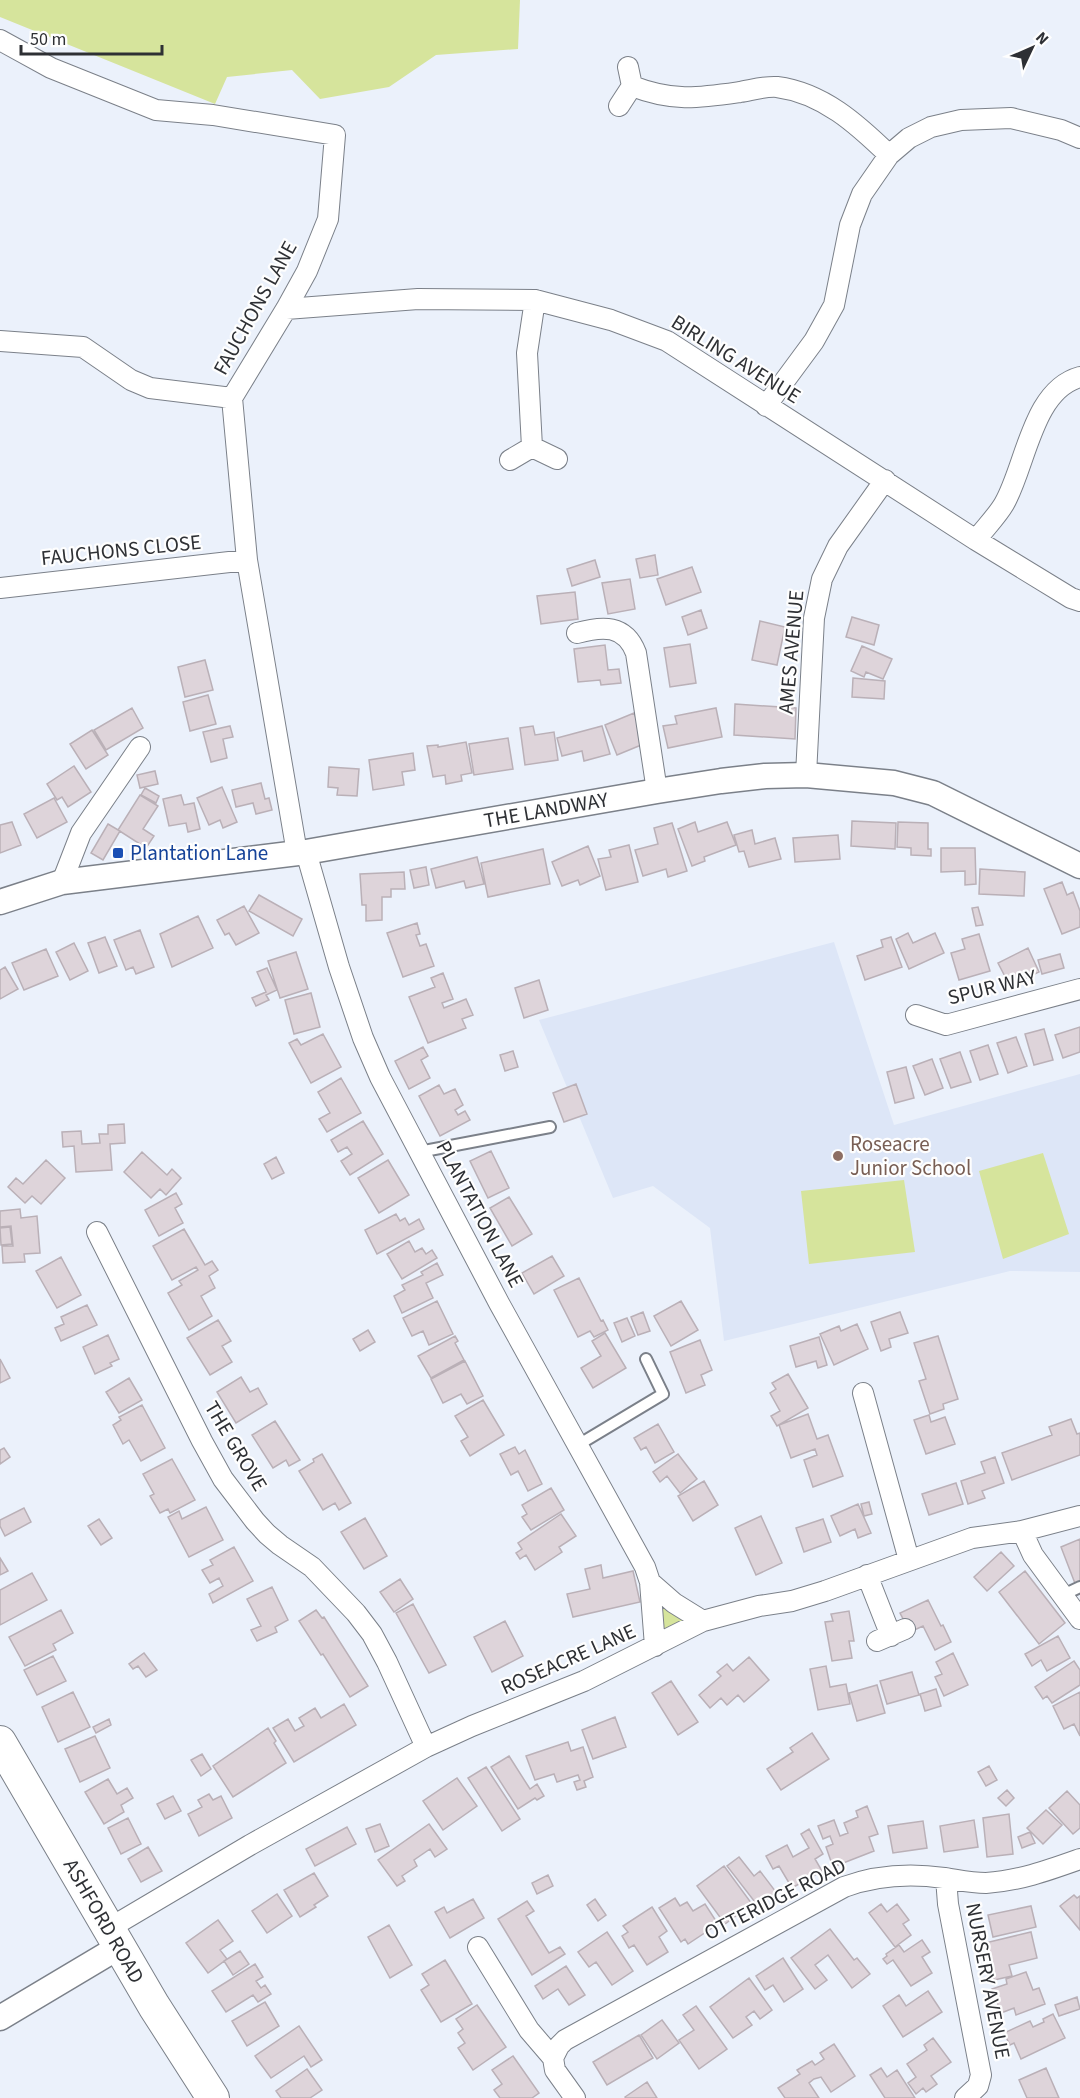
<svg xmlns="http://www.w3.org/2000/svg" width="1080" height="2098" font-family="'Source Sans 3',sans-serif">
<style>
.built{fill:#dde6f7}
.green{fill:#d6e49c}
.building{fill:#ded4da;stroke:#bab0b7;stroke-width:1.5}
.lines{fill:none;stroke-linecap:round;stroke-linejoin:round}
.service-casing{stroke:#7b8089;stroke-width:14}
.minor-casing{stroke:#7b8089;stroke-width:22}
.tertiary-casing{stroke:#7b8089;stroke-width:27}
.primary-casing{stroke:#7b8089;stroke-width:34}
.service{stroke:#fff;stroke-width:10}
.minor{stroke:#fff;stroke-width:20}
.tertiary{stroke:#fff;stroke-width:24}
.primary{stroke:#fff;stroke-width:32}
.transit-dot{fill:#1a4fb4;stroke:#fefefe;stroke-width:2}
.education-dot{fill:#8d6e63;stroke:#fefefe;stroke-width:2}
.labels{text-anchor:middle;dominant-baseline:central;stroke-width:4.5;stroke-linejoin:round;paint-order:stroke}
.street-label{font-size:21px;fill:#2e3034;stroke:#fefefe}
.transit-label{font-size:21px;fill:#164399;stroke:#fefefe;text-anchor:start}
.education-label{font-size:21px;fill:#785e54;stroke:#fefefe;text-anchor:start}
</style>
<rect width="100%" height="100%" fill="#ebf1fb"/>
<!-- built -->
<path class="built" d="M834,942L894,1125L1080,1074V1272L1010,1271L724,1341L710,1228L653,1186L613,1198L539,1020Z"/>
<!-- green -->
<path class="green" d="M0,0H520L518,49L436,55L389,87L320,99L292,70L227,77L215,104L0,17Z
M1043,1153L1069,1234L1003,1259L979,1171Z
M904,1180L915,1252L809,1264L801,1191Z
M652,1595L703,1621L655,1646Z"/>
<!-- building -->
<path class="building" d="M655,555L658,575L640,578L636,559Z
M595,560L600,577L572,586L567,569Z
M692,567L701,592L666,605L657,579Z
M630,579L635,609L608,614L602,583Z
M575,592L578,619L541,624L537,596Z
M701,610L707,628L688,635L682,617Z
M852,617L879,625L874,645L846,637Z
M760,621L785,627L777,665L752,660Z
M690,644L696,683L670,687L664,648Z
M605,645L608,670L619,669L621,683L601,685L600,680L578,682L574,649Z
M862,646L892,659L883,679L866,672L864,677L851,671Z
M205,660L213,690L185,697L178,667Z
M853,678L885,681L884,699L852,697Z
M208,695L216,724L190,731L183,702Z
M735,704L796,708L795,739L734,735Z
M132,708L143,728L106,750L94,730Z
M716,708L722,737L668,748L663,726L677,724L675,716Z
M634,713L646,743L617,755L605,725Z
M230,726L233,737L223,739L227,758L211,762L203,732Z
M533,726L535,735L554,732L558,760L525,765L520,728Z
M602,726L610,754L584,761L582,751L562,756L557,738Z
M92,730L108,755L86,769L70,744Z
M508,738L513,769L474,775L469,744Z
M466,742L472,773L461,775L462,781L446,784L445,775L433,777L427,746L438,745V747Z
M413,753L415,770L402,772L404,785L373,790L369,760Z
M74,766L91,792L68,807L62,797L57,800L47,784Z
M329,767L359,769L357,796L337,795L338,788L328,787Z
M155,771L158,784L140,788L137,775Z
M261,783L265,799L269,798L272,810L256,814L253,803L236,807L232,790Z
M222,787L237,822L223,828L220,820L209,825L197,798Z
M145,788L159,796L156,803L141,795Z
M140,795L158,806L143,829L154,836L146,848L118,830Z
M181,795L184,805L194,803L200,829L188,832L186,823L169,826L163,799Z
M54,798L67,822L37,838L24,814Z
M852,821L896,823L895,849L851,846Z
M12,822L21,845L0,853V825Z
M695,822L698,832L727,822L736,845L704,857L705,861L692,866L678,829Z
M898,822L928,823V849H931V856L911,855V848L897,847Z
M672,823L687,871L668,877L666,869L643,876L635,850L658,844L654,828Z
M108,824L120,831L103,860L91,853Z
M752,830L755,844L775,838L781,859L749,867L744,851L739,852L734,835Z
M838,835L840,859L795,862L793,838Z
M629,845L638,882L606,890L598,859L611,857L609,850Z
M588,846L600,876L580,885L578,880L562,886L552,862Z
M941,848H975L976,884L965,885V871L941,872Z
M543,849L550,884L488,897L481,863Z
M477,857L484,884L466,888L464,881L436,888L431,869Z
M426,867L429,885L414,888L410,870Z
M980,869L1025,872L1024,896L979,894Z
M404,872L405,889H391V897H382V920L366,921V905H362L360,874Z
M1062,882L1067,895L1073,892L1080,911V927L1062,934L1044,889Z
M259,895L302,919L293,936L249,911Z
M244,906L259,933L236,945L229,933L225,935L217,920Z
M978,907L983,925L976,926L972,908Z
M198,916L213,948L172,967L160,934Z
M417,923L420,934L416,935L420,946L426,944L434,966L403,977L387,933Z
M140,930L154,967L136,974L133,967L126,970L114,940Z
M908,933L913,943L935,933L944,953L909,969L896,939Z
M979,934L990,971L959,980L951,953L965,949L962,939Z
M105,937L117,966L99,973L88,943Z
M891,937L902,967L865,980L857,956L883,947L881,940Z
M74,943L88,971L70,980L56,952Z
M1028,948L1039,972L1010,986L998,963Z
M46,949L58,976L24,990L12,963Z
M296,952L308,989L280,998L268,961Z
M1060,954L1064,968L1042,974L1038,960Z
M5,967L18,989L0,999V970Z
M267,968L277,990L266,995L269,1000L256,1006L252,998L266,992L257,972Z
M443,973L453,999L442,1003L444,1008L466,999L473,1015L462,1019L466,1028L428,1043L409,997L435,987L431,978Z
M539,980L548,1010L524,1018L515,988Z
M311,993L320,1027L294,1034L285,1000Z
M1080,1027V1052L1063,1058L1055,1035Z
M1044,1029L1053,1060L1034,1065L1025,1034Z
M323,1034L341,1067L311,1083L289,1043L297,1039L301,1045Z
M1016,1037L1027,1066L1008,1073L997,1043Z
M988,1045L998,1074L980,1080L970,1051Z
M423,1047L428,1056L421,1060L430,1078L409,1089L395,1061Z
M513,1051L518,1067L505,1071L500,1055Z
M960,1052L971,1082L951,1088L940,1059Z
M932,1059L943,1088L925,1095L913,1066Z
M906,1067L914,1098L895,1103L887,1072Z
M341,1078L361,1113L327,1132L319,1119L330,1113L318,1092Z
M576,1084L587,1114L564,1122L553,1093Z
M439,1085L444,1094L455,1089L463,1105L455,1110L458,1115L465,1111L470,1120L440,1136L419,1096Z
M363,1121L383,1154L350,1175L341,1161L352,1154L347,1147L338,1152L331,1140Z
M124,1124L125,1143L110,1144L112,1170L76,1172L74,1146L63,1147L62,1132L81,1131L82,1144L100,1143L99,1134H108V1125Z
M491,1151L509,1188L488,1198L470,1161Z
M142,1152L167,1175L172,1169L181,1178L166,1195L160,1189L151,1198L124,1172Z
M276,1157L284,1173L272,1179L264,1164Z
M46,1160L65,1178L41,1204L32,1196L25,1203L8,1187L16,1178L23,1184Z
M388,1160L409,1195L379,1213L358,1178Z
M176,1193L182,1204L175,1208L183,1223L159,1236L145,1210Z
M509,1197L532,1234L512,1246L490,1208Z
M20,1209L21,1218L37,1216L40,1253L24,1254L25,1262L3,1263L2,1246H13L11,1226L0,1227V1211Z
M396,1214L400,1221L405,1218L409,1225L419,1219L424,1229L377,1254L365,1230Z
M10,1227L12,1244L1,1245L0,1228Z
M184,1229L205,1265L212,1261L218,1270L209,1276L215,1288L201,1296L212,1316L189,1330L168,1293L182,1285L179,1281L198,1270L196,1267L172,1280L153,1246Z
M409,1241L415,1252L422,1248L426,1254L432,1250L437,1258L402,1279L387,1254Z
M552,1256L564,1276L534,1294L522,1273Z
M61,1257L81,1295L57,1308L36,1271Z
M437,1263L443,1275L426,1283L433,1298L402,1313L394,1296L405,1290L402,1285L423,1275L421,1272Z
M579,1278L601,1321L603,1320L608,1330L594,1337L590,1331L578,1337L554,1290Z
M437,1301L453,1334L429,1345L423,1331L412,1336L403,1318Z
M681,1301L698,1330L671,1346L654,1316Z
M87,1305L97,1325L61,1341L55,1328L64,1324L61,1317Z
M643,1312L650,1331L638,1335L631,1317Z
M900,1312L908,1333L889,1339L891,1347L881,1351L871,1322Z
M627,1318L635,1336L622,1342L614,1323Z
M218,1320L231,1341L222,1346L232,1362L210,1375L187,1338Z
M857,1324L868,1349L834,1365L820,1334L839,1326L841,1331Z
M368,1330L375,1342L360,1351L353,1339Z
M605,1333L626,1368L593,1388L581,1368L601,1356L592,1341Z
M108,1335L119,1359L110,1363L112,1366L95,1374L83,1347Z
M455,1336L458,1341L455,1343L464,1360L431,1378L418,1356Z
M938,1336L958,1399L943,1404L944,1409L930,1414L919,1381L926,1379L914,1343Z
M819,1337L827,1365L818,1368L816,1361L796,1367L790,1346Z
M700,1340L712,1370L701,1375L705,1385L686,1393L670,1352Z
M0,1359L10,1378L0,1383Z
M465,1361L483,1396L467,1404L461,1394L443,1403L431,1379Z
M788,1374L808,1408L777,1426L771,1416L780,1411L770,1393L776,1389L772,1383Z
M241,1377L250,1392L258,1388L267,1404L236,1423L217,1392Z
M129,1378L142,1400L119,1413L106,1392Z
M483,1400L504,1435L470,1456L461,1441L468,1437L455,1416Z
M142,1405L165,1448L141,1461L129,1440L123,1444L113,1425L121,1420L119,1417Z
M808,1414L817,1439L828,1435L843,1476L813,1487L804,1460L817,1455L815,1449L791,1458L779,1425Z
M929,1415L931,1422L945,1417L955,1444L926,1454L914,1420Z
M1071,1419L1077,1434L1080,1433V1455L1012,1480L1002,1453L1052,1435L1049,1427Z
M275,1421L300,1460L289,1466L286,1460L273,1468L252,1435Z
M658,1424L674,1452L655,1463L646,1447L641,1450L634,1438Z
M515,1447L519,1454L525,1450L542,1484L528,1491L518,1471L511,1475L500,1454Z
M4,1448L10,1457L0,1464V1450Z
M322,1454L351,1503L339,1510L335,1503L323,1510L299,1471L314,1462L313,1459Z
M678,1454L697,1479L680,1493L667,1476L660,1482L653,1472Z
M995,1457L1004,1483L982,1491L985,1498L968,1504L961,1481L985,1473L981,1462Z
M172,1459L195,1500L170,1513L168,1509L160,1513L150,1496L154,1494L143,1474Z
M704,1481L718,1505L693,1521L678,1496Z
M956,1483L963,1504L929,1515L922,1494Z
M551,1488L564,1510L531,1530L522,1517L527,1514L522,1505Z
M869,1502L872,1514L864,1516L861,1504Z
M858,1504L871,1533L858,1538L855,1529L840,1536L831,1516Z
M206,1507L223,1540L189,1557L168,1517L179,1511L182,1519Z
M24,1508L31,1522L5,1536L0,1526V1520Z
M561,1514L576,1536L559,1547L562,1552L535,1570L526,1555L520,1559L516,1553L522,1549L518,1543Z
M761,1516L782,1563L756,1575L735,1528Z
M365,1518L387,1556L364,1569L341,1532Z
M99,1519L112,1538L101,1545L88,1526Z
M823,1519L831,1542L804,1552L796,1528Z
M1080,1539V1584L1076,1586L1061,1547Z
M234,1547L253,1581L213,1603L209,1594L223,1586L219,1578L210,1583L202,1570L213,1565L210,1560Z
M1001,1552L1014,1566L987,1591L974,1577Z
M0,1558L8,1571L0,1575Z
M601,1565L603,1578L633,1571L640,1602L573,1617L567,1594L590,1589L585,1569Z
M1025,1571L1065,1623L1039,1644L999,1592Z
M32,1573L47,1600L0,1625V1590Z
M400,1579L413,1599L394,1612L380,1592Z
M272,1587L288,1620L275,1627L277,1632L257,1641L251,1630L261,1626L247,1599Z
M928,1600L941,1626L943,1625L951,1642L935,1650L923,1626L910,1632L900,1613Z
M413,1604L446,1665L429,1673L396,1613Z
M61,1610L73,1633L53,1644L56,1650L25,1666L9,1637Z
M316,1610L322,1618L324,1617L368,1686L350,1697L323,1654L321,1655L299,1621Z
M849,1611L854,1641H849L852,1658L832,1661L825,1622L833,1621L831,1614Z
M505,1621L523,1656L492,1672L474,1637Z
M1058,1636L1070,1658L1047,1671L1041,1660L1032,1666L1025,1654Z
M144,1653L157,1670L146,1677L138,1666L133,1669L129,1664Z
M953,1653L968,1685L944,1696L935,1677L942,1674L936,1662Z
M53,1656L66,1681L37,1695L24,1670Z
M749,1657L769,1680L744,1702L738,1695L727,1705L721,1698L710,1708L699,1695L721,1676L717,1672L727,1664L733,1671Z
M1074,1661L1080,1670V1685L1052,1703L1047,1696L1043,1699L1035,1687Z
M826,1666L830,1687L846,1684L850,1704L818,1710L810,1669Z
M912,1672L919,1695L887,1704L880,1681Z
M671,1681L698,1722L678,1735L652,1693Z
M877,1685L885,1713L857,1721L849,1693Z
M936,1689L941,1706L925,1711L920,1694Z
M73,1692L90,1727L58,1742L42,1707Z
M1080,1692V1736L1074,1724L1064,1729L1053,1706Z
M344,1704L356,1725L294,1762L273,1728L288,1719L295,1731L304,1726L299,1718L315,1708L321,1718Z
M615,1717L626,1747L593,1759L582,1730Z
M109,1719L111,1725L96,1733L93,1727Z
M268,1728L276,1741L274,1743L286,1763L233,1797L213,1766Z
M812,1733L829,1759L781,1790L767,1769L793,1752L790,1748Z
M95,1736L110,1768L80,1782L65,1749Z
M568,1742L571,1751L583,1747L593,1777L584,1781L586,1787L577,1790L574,1782L580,1780L578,1775L557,1782L554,1774L535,1780L526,1756Z
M202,1754L211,1769L201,1776L191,1760Z
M509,1756L530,1789L537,1784L544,1796L537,1800L535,1798L518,1809L491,1767Z
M989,1766L997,1780L986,1786L978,1772Z
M486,1767L520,1819L502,1831L468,1778Z
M457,1778L477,1806L443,1830L423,1801Z
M108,1779L117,1794L127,1788L133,1798L121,1805L124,1812L104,1824L85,1792Z
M1007,1790L1014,1798L1006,1806L998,1798Z
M1067,1791L1080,1805V1828L1073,1834L1049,1808Z
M209,1794L213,1800L221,1796L232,1818L199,1836L188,1814L202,1807L198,1800Z
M173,1796L181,1811L165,1819L157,1804Z
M867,1806L878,1834L869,1837L874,1851L833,1867L826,1847L833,1844L830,1836L823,1839L818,1826L834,1820L840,1836L848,1833L844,1823L858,1817L856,1811Z
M1046,1810L1062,1825L1043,1844L1027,1828Z
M1009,1814L1013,1854L987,1857L983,1818Z
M128,1818L141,1844L121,1854L108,1828Z
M974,1820L978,1847L944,1852L940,1826Z
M923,1821L927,1848L893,1853L888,1826Z
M380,1824L389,1846L375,1852L366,1829Z
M429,1824L447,1849L435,1857L430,1849L414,1860L417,1866L402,1876L405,1881L397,1886L378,1860Z
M347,1827L356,1844L315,1866L306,1849Z
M809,1829L823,1854L815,1859L822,1871L792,1888L779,1866L773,1869L766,1856L787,1845L793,1857L809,1848L801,1834Z
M1030,1832L1035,1843L1022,1848L1018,1837Z
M148,1847L162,1871L141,1882L128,1859Z
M739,1857L754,1876L760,1871L776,1892L758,1906L727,1866Z
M724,1866L752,1904L725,1924L697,1886Z
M314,1873L328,1896L314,1905L316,1907L300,1917L284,1890Z
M548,1875L553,1886L537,1894L532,1883Z
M277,1894L292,1916L267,1933L252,1911Z
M1074,1895L1077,1898L1080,1896V1930L1060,1906Z
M675,1898L680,1906L687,1902L693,1911L705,1904L718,1924L688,1944L685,1939L681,1942L659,1908Z
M473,1899L484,1918L450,1938L435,1912L444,1907L447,1913Z
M595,1899L606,1915L598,1921L587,1905Z
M527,1901L534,1911L526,1916L549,1953L560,1947L565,1954L532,1975L498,1919Z
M881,1904L887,1912L897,1904L909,1920L903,1924L911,1935L895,1947L869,1913Z
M1031,1906L1036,1927L993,1937L988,1915Z
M652,1907L667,1931L659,1937L668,1952L647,1965L634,1945L629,1948L622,1936L628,1932L623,1926Z
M218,1920L233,1941L220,1950L227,1959L208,1973L186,1943Z
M389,1925L412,1965L390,1978L368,1937Z
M830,1929L854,1960L857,1958L870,1974L852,1988L828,1955L815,1965L827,1980L815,1989L791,1958Z
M607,1932L633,1971L612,1985L596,1962L589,1967L578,1952Z
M1031,1932L1037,1958L1009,1965L1012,1976L994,1980L985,1943Z
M922,1940L930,1952L922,1957L932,1973L911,1986L893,1960L887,1964L883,1959L887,1956L886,1954L899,1945L904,1952Z
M240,1951L249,1964L233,1975L224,1961Z
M783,1958L803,1989L784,2002L773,1985L765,1990L756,1976Z
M445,1960L472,2004L441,2022L421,1990L429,1985L422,1974Z
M255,1964L263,1977L256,1981L261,1988L265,1985L271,1994L258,2002L253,1995L226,2012L212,1991Z
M566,1966L585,1995L569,2005L558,1989L543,1999L535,1986Z
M1026,1972L1033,1990L1039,1988L1045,2004L1016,2015L1014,2008L1001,2013L992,1989L1007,1984L1006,1979Z
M749,1978L772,2010L760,2019L754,2011L746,2017L752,2025L733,2038L710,2007Z
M928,1991L942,2012L903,2037L883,2006L899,1995L906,2006Z
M1077,1997L1080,2009L1059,2016L1055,2005Z
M265,2002L279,2026L247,2046L232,2021Z
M477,2005L506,2047L473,2070L458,2048L465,2043L458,2033L463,2029L456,2019Z
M696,2006L727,2049L699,2069L679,2040L694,2030L683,2015Z
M1053,2014L1065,2038L1021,2059L1014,2043L1010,2045L1004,2033L1030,2021L1033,2027L1044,2022L1043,2019Z
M662,2020L679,2043L657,2059L641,2035Z
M299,2026L322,2060L311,2067L304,2056L271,2078L255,2056Z
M639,2035L653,2058L607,2085L593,2062Z
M933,2038L951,2062L931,2076L937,2084L926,2092L923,2088L916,2094L908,2083L916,2077L907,2064L927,2050L924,2045Z
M834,2044L855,2076L831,2092L821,2077L814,2079L809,2083L819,2098H785L778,2088L800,2074L797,2070L812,2061L815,2065L824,2059L820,2053Z
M513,2056L539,2093L532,2098H500L494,2090L502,2084L492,2070Z
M881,2068L887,2077L897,2070L915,2098H885L870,2075Z
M1046,2068L1059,2098H1027L1019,2080Z
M307,2069L322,2090L310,2098H281L276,2091Z
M647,2082L657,2098H626L625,2097Z"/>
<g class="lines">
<defs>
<path id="service" d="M419,1152L550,1127
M578,1445L663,1394L646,1359
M1063,1595L1080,1587"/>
<path id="minor" d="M0,40L51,68L156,110L213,115L335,135L328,219L307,271L286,309L232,398L247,560L297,853
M632,86C673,102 698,98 740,92C752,90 766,86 777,87C823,93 857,124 889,155
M619,106L632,86L628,67
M286,309L418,299L535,300L611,320L667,341L976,540L1071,598L1080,601
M0,341L83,347L131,380L150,388L232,398
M766,406L814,341L834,305L850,225L862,194L889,155L909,138L931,127L961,120L1011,118L1061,130L1080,138
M532,447L527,353L535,300
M510,460L532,447L557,459
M976,540C985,528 997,516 1004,504C1026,466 1032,390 1080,377
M0,588L247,560
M577,633C602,626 625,624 636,653L657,791
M806,775L814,618L822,579L838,546L885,480
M306,852L339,967L363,1038L380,1077L499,1303L645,1567L650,1582L674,1603L703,1621
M62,882L81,833L140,747
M916,1015L946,1025L1080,989
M97,1232L202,1441L223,1479L255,1521L267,1534L280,1545L312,1567L356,1613L372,1634L387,1662L426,1747
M863,1393L909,1560
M1022,1531L1033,1555L1080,1619
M867,1575L891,1636
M650,1582L655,1646
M877,1641L905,1629
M946,1878L948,1904L981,2075L978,2086L965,2098
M108,1929L250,1845L426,1747L472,1726L584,1681L703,1621L759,1606L792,1601L825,1591L972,1538L1022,1531L1080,1516
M478,1947L529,2030L553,2058L555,2070L575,2098
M553,2058L559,2046L565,2040L844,1887C877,1875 909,1873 944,1878C958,1880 971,1883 986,1883C1019,1881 1049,1870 1080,1859"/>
<path id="tertiary" d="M0,902L62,882L306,852L657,791L721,781L765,776L806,775L894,783L933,793L1080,866
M0,2018L119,1947"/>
<path id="primary" d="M0,1742L154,2006L213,2098"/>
</defs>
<!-- service casing -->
<use href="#service" class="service-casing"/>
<!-- minor casing -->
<use href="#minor" class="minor-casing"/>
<!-- tertiary casing -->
<use href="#tertiary" class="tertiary-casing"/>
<!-- primary casing -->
<use href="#primary" class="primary-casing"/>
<!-- service -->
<use href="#service" class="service"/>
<!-- minor -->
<use href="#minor" class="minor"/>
<!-- tertiary -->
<use href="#tertiary" class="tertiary"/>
<!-- primary -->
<use href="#primary" class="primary"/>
</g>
<!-- markers -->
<rect class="transit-dot" x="112" y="847" width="12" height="12" rx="3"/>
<circle class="education-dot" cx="838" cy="1156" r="6"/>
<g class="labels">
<!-- street labels -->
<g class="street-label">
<text transform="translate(255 308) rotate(-61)">FAUCHONS LANE</text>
<text transform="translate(736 359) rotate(32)">BIRLING AVENUE</text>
<text transform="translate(121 550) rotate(-6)">FAUCHONS CLOSE</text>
<text transform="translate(791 652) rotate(-85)">AMES AVENUE</text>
<text transform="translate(546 810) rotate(-10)">THE LANDWAY</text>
<text transform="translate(992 987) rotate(-14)">SPUR WAY</text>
<text transform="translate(480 1214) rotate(62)">PLANTATION LANE</text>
<text transform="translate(236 1446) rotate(59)">THE GROVE</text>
<text transform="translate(568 1659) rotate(-24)">ROSEACRE LANE</text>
<text transform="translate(775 1899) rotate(-27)">OTTERIDGE ROAD</text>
<text transform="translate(104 1921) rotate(60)">ASHFORD ROAD</text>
<text transform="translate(988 1981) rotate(79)">NURSERY AVENUE</text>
</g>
<!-- transit labels -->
<g class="transit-label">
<text x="130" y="853">Plantation Lane</text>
</g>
<!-- education labels -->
<g class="education-label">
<text x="850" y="1144">Roseacre<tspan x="850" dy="24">Junior School</tspan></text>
</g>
</g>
<!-- north arrow -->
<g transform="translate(1032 48) rotate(46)" stroke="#fefefe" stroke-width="4.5" paint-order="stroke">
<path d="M0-4.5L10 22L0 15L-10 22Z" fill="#2e3034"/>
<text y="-9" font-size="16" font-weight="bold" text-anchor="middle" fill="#2e3034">N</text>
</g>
<!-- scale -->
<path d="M21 45v9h141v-9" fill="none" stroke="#2e3034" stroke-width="3"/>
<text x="30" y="45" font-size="18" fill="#2e3034" stroke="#fefefe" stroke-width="4.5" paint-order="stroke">50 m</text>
</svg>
